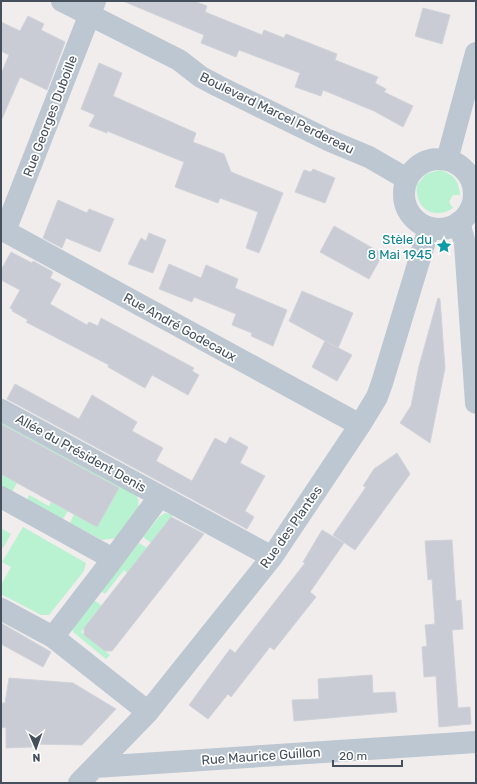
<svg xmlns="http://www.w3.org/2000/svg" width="477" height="784" font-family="Rubik,sans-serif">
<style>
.green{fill:#b8f2d1}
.building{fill:#c9ccd4;stroke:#d1d3da}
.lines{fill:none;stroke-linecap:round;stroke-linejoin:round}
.street{stroke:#bdc7d1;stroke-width:22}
.labels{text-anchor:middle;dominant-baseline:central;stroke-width:3.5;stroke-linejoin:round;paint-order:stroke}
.street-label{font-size:13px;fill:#45505c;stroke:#fff}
.culture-label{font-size:13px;fill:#0d838f;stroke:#fff;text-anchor:end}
</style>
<rect width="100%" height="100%" fill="#f1eded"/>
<!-- green -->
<path class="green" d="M440,170C454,174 459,181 460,195H453L449,202L453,208C434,221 414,208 417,185L426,174Z
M1,421L136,495C146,510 125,527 116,538L102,540L70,523L74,514L1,434Z
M1,474L17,483L12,492L1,486Z
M29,495L49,506L51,502L68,511L63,519L27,500Z
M165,513L173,515L151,543L143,537L159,517Z
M23,527L86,563L84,571L49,615H41L1,594V585L11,567L2,562Z
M1,528L11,534L3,548L1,547Z
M139,543L147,548L127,573L124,570L105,594L101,591Z
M94,600L102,606L81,632L110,655L106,659L73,632V628Z"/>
<!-- building -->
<path class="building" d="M123,1H194L207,6L205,12L262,35L264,30L284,38L286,34L337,54L335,60L378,77L375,83L386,89L384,92L413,106L403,127L374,111L323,90L321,96L295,87L300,73L239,50L236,57L201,43L204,35Z
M423,8L450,15L442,44L415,36Z
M28,16L44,24L41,30L65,42L47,90L20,77L1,121V74L9,55L1,51V22L20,31Z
M99,63L122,73L113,96L196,133L193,142L224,154L231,172L283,193L259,253L246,248L258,212L220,198L218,203L175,187L184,162L107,131V133L89,126L95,115L81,109Z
M313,169L335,178L325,203L295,192L304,170L311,172Z
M58,200L87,213L89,209L114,219L100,252L66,238L62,248L43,238Z
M334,226L383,254L369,279L320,252Z
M149,233L166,240L153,273L128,264L141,238L146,241Z
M11,252L32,263L33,261L53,272L50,278L61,284L50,304L87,325L89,322L98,326L101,318L194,368L192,371L199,375L188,395L152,375L145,388L108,367L109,365L26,322L28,320L12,311L13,310L10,308L20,290L1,280V270Z
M169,264L201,278L206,265L238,279L235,288L287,310L273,346L251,336L252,333L232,325L236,314L194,297L192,302L159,289Z
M302,291L353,313L338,348L289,321Z
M438,298L440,299L445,368L430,443L400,423L411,406L419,366Z
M325,341L352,355L337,381L312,367Z
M15,384L79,419L92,395L137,422L132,431L163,448L156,461L192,481L215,438L226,444L230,437L248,447L240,463L265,476L245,511L254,517L247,529L7,399Z
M1,424L119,488L97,527L1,474Z
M397,453L410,474L355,550L333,535L366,487L363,486L374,469Z
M171,517L204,534L112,651H105L84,635V628Z
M322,530L344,543L310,592L316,597L274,650L270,647L231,697L228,694L208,719L189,705L230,649L235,653L305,563L303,562Z
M452,540L456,601L461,600L463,629L452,630L458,708L470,707L471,724L439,727L436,676L424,677L422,647L427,646L425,625L435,624L432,579L428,580L425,541Z
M1,623L51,652L43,667L1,644Z
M372,675L373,693L395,692L397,712L294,721L292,700L319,699L318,679Z
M9,678L73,683L116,709L82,745L32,744V747L6,748V727L1,728V703H5Z"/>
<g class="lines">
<!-- street -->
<path class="street" d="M62,1L179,60L201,77L218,86L328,140L369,157L407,179
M404 194a35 35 0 1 1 70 0a35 35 0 1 1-70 0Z
M447,160L476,53
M459,222L465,244L476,403
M1,229L360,425
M5,231L95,1
M1,410L272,557
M1,497L113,559L53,637
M113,559L160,496
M1,609L53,637L148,712
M95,767L476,742
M79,783L148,712L272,557L360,425L377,397L382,383L429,228"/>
</g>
<!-- icons -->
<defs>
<symbol id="sight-bare" viewBox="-9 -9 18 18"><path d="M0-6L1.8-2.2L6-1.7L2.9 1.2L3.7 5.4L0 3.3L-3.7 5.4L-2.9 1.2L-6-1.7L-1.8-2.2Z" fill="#0f9aa8" stroke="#fff" stroke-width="2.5" paint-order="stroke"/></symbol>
</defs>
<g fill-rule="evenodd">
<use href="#sight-bare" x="433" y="235" width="22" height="22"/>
</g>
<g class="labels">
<!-- street labels -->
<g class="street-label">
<text transform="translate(277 113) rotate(26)">Boulevard Marcel Perdereau</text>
<text transform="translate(50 116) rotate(-69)">Rue Georges Duboille</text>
<text transform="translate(180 327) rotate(29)">Rue André Godecaux</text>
<text transform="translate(81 453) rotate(29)">Allée du Président Denis</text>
<text transform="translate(291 527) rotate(-55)">Rue des Plantes</text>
<text transform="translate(261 756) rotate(-4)">Rue Maurice Guillon</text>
</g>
<!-- culture labels -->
<g class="culture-label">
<text x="432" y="239">Stèle du<tspan x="432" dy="15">8 Mai 1945</tspan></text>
</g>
</g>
<!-- border -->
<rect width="477" height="784" fill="none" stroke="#45505c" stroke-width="4"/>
<!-- north arrow -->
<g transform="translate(36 748) rotate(178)" stroke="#ffffff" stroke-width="3" paint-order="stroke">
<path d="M0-3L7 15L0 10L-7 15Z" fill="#45505c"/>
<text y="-6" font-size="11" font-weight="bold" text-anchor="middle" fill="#45505c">N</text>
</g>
<!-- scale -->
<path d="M333 760v6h69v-6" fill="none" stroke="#45505c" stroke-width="2"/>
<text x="339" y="760" font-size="12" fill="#45505c" stroke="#ffffff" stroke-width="3" paint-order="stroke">20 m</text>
</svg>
